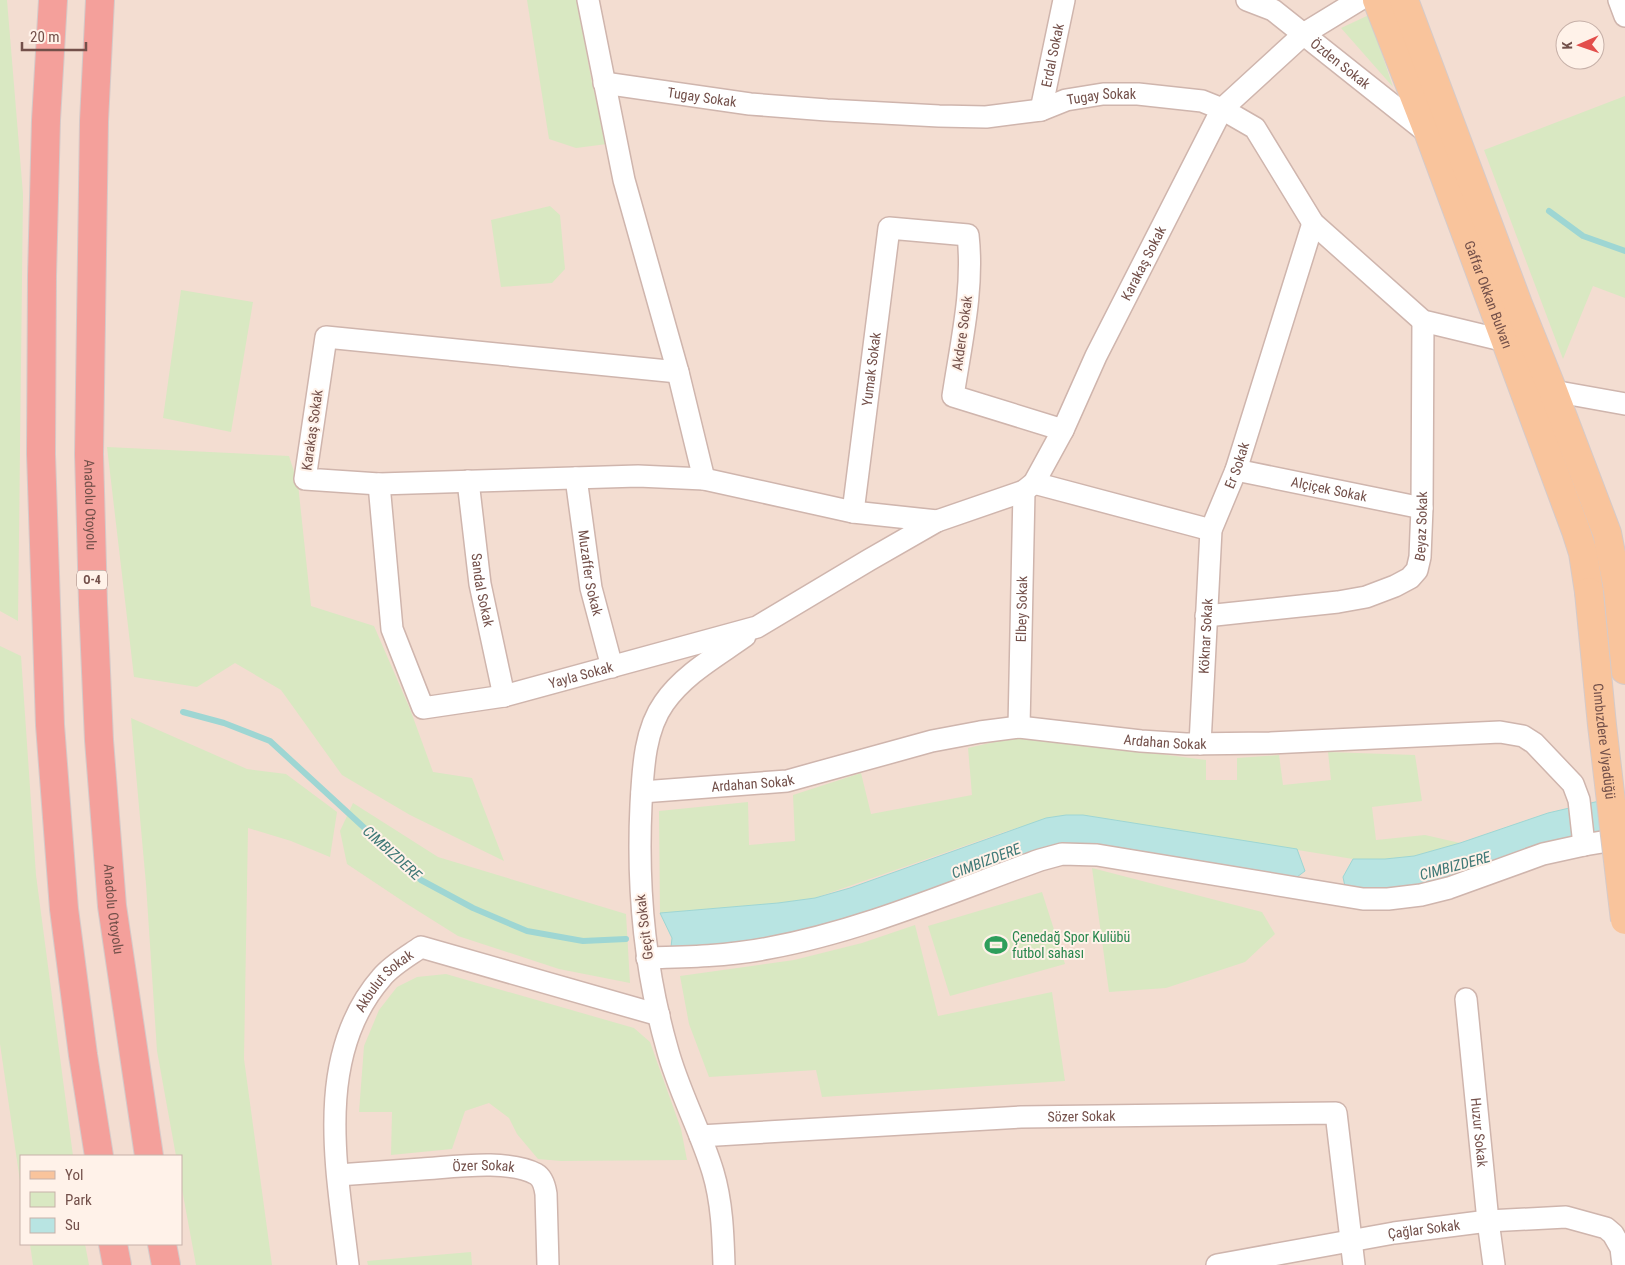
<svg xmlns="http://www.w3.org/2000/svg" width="1625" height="1265" font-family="'Roboto Condensed',sans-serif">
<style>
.residential{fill:#f3ddd1;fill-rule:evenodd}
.green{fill:#d9e8c2}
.water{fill:#b8e4e2;stroke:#9ed6d3}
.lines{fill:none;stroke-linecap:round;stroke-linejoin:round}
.stream{stroke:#9ed6d3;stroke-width:6}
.minor-casing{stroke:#cfb5ad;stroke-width:24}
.major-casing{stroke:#d5cac9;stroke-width:30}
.highway-casing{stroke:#d5cac9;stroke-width:30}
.minor{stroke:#fff;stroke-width:21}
.major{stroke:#f9c49c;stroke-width:28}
.highway{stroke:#f4a09b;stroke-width:28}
.major-bridge-casing{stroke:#d5cac9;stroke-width:30;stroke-linecap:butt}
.major-bridge{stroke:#f9c49c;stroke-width:28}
.labels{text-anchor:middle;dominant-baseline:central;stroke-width:4;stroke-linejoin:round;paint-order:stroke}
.shield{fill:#fff2e9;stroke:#9d817a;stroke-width:1}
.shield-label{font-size:12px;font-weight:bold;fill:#73504a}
.street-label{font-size:14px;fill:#73504a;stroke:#fff2e9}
.leisure-label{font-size:14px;fill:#27864d;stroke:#fff2e9;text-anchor:start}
.water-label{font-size:15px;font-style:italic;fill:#3e7876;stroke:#fff2e9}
</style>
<rect width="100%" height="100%" fill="#fbede3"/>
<!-- residential -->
<path class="residential" d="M0,0H1625V1265H0ZM1565,30H1595V60H1565ZM21,1156H181V1244H21Z"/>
<!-- green -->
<path class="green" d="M0,0H7L23,194L18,621L0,611Z
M527,0H577L592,83L607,144L576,148L549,139Z
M1369,15L1393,87L1341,28Z
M1625,96V298L1593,286L1563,359L1484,150Z
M550,206L560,215L565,269L552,283L501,287L491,220Z
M181,290L253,302L231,432L163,418Z
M107,447L289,456L298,484L311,606L374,626L410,709L433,772L472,778L504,861L410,815L342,775L281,690L235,663L197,687L134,677Z
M0,646L21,656L36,875L73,1156H21V1188L0,1044Z
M131,718L247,769L286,774L337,812L330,857L291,841L248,828L244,1059L272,1265H196L181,1184V1156H176L157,1051L146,884Z
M1020,736L1206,760V780H1237V758L1279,755L1283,785L1331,780L1328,752L1415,755L1422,801L1372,807L1376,840L1425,835L1460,843L1414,856L1385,859H1353L1083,815L1057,816L1007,831L815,898L778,903L660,913L659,811L748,802L749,845L795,841L793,795L861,773L871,814L972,795L968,748Z
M353,803L438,857L626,914L630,983L559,969L458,936L407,904L347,864L340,831Z
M1092,868L1262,912L1275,934L1245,962L1166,988L1109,992Z
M1042,892L1065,964L950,996L928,926Z
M915,925L938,1016L1052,992L1065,1081L822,1097L816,1070L709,1077L689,1024L680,976L794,960L862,943Z
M446,974L634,1028L650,1042L681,1129L687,1160L561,1161L538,1159L517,1134L509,1118L489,1103L465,1111L452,1149L391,1155L392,1112H359L364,1046L379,1010L397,987L417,977Z
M30,1244H85L89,1265H33Z
M471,1252L472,1265H368L367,1261Z"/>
<!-- water -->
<path class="water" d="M1625,795V838L1449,888L1347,896L1343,877L1353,859H1385L1414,856L1460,843L1548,813Z
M1066,815H1083L1297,849L1305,871L1285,886L1080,854L883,917L670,957L672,938L660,913L778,903L815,898L850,888L1046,818Z"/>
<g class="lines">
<!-- stream -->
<path class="stream" d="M1549,211L1583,236L1625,251
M183,712L224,723L270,741L421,880L473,908L527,931L583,941L626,939"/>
<defs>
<g id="minor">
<path d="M588,0L624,180L678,372L704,479"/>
<path id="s1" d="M1247,0L1273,10L1429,134"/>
<path d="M1619,0L1625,16"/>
<path id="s2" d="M604,83L750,104L827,110L939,116L986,117L1041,110L1066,100L1103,94H1138L1202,101L1222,109L1255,128L1313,223L1423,321L1506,341"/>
<path id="s3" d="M1041,110L1064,0"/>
<path d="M678,372L326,337L305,479L379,484L638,476L704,479L853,512L937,521"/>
<path d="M1553,391L1625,404"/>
<path id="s4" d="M1236,470L1422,508"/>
<path id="s5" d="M576,478L591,588L612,667"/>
<path id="s6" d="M468,481L480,584L504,696"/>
<path d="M1034,483L1211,530"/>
<path id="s7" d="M379,484L392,629L423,708L504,696L757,627L869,560L937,521L1024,491L1034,483L1063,430L1096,356L1222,109L1305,33L1359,0"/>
<path id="s8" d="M853,512L889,228L968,235C974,289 961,343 953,396L1063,430"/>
<path id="s9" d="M1206,616L1338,602L1366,597L1395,586L1410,578L1417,570L1420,557L1422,508L1423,321"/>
<path id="s10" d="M1019,727L1024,491"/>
<path id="s11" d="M1200,744L1211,530L1236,470L1313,223"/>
<path id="s12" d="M642,792L787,781L932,741L980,732L1019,727L1141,741L1186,744L1270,743L1500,732L1523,736L1534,743L1573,784L1579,800L1584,845L1625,838"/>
<path d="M647,958C688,957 729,956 769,948C862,931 951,892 1040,860L1062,854L1097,855L1363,899H1388L1421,895L1449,888L1543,854L1584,845"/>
<path id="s13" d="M1466,999L1488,1221L1494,1265"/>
<path id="s14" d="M700,1136L1021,1117L1336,1113L1354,1265"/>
<path id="s15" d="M338,1175C366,1173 394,1171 422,1169C453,1167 509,1159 536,1174C543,1178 545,1187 546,1194L548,1265"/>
<path id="s16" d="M348,1265C337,1170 313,1056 382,977C392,965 408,956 421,947L659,1015"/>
<path d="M724,1265C723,1234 722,1202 713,1172C700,1129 678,1090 667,1048C644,967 637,888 641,805C643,771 644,731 664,703C684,674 717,656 745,636"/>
<path id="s17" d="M1217,1265L1394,1233L1488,1221L1566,1217L1606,1228L1613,1234L1621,1248L1623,1265"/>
</g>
<g id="major">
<path id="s18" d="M1377,0L1429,134L1576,531L1583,553L1589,592"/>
<path d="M1404,0L1518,304L1553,391L1607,533L1617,584L1625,670"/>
</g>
<g id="highway">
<path d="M53,0L46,120L42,276L41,454L50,725L64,909L83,1055L99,1156"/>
<path id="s19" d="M100,0L94,121L89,454L93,603L99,740L112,906L149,1156"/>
<path d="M113,1244L117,1265"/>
<path d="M162,1244L166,1265"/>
</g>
</defs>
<!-- minor casing -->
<use href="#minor" class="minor-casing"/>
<!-- major casing -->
<use href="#major" class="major-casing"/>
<!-- highway casing -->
<use href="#highway" class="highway-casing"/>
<!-- minor -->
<use href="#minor" class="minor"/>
<!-- major -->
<use href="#major" class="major"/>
<!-- highway -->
<use href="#highway" class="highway"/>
<defs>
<g id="major-bridge">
<path id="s20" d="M1589,592L1602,725L1625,920"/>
</g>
</defs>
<!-- major-bridge casing -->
<use href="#major-bridge" class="major-bridge-casing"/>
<!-- major-bridge -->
<use href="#major-bridge" class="major-bridge"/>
</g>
<!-- icons -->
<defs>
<symbol id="stadium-bare" viewBox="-9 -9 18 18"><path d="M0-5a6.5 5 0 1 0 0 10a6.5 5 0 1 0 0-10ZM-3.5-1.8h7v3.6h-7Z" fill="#2e9e5b" stroke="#fff2e9" stroke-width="2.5" paint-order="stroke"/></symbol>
</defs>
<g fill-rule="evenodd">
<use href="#stadium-bare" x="980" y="929" width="32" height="32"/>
</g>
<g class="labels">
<!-- shield labels -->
<rect class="shield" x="77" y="570.5" width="30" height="19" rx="4"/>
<g class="shield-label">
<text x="92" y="580">O-4</text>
</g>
<!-- street labels -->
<g class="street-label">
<text stroke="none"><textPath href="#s3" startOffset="56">Erdal Sokak</textPath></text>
<text stroke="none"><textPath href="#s1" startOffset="114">Özden Sokak</textPath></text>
<text stroke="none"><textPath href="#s2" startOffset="99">Tugay Sokak</textPath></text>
<text stroke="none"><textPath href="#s2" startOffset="502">Tugay Sokak</textPath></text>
<text stroke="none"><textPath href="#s7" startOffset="1134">Karakaş Sokak</textPath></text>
<text stroke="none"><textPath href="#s18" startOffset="315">Gaffar Okkan Bulvarı</textPath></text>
<text transform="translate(962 333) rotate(-82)">Akdere Sokak</text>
<text stroke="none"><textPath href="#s8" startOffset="144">Yumak Sokak</textPath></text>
<text transform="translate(312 430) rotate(-82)">Karakaş Sokak</text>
<text stroke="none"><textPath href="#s11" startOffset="284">Er Sokak</textPath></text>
<text stroke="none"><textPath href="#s4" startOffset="95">Alçiçek Sokak</textPath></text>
<text stroke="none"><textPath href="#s19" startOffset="505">Anadolu Otoyolu</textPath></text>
<text stroke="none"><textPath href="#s9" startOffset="264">Beyaz Sokak</textPath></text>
<text stroke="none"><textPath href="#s5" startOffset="96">Muzaffer Sokak</textPath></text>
<text stroke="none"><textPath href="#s6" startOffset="110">Sandal Sokak</textPath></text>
<text stroke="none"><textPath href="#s10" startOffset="118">Elbey Sokak</textPath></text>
<text stroke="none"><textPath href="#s11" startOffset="108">Köknar Sokak</textPath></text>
<text stroke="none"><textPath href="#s7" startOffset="392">Yayla Sokak</textPath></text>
<text stroke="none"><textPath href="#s12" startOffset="531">Ardahan Sokak</textPath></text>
<text stroke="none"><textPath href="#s20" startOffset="150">Cımbızdere Viyadüğü</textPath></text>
<text stroke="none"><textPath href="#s12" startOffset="111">Ardahan Sokak</textPath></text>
<text stroke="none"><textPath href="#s19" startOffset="910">Anadolu Otoyolu</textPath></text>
<text transform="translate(644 927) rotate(-97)">Geçit Sokak</text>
<text stroke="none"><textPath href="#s16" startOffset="298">Akbulut Sokak</textPath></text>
<text stroke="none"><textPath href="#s14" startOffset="382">Sözer Sokak</textPath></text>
<text stroke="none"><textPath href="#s13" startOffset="134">Huzur Sokak</textPath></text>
<text stroke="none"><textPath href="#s15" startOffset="146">Özer Sokak</textPath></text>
<text stroke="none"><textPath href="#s17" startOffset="210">Çağlar Sokak</textPath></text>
</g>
<!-- leisure labels -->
<g class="leisure-label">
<text x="1012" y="937">Çenedağ Spor Kulübü<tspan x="1012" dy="16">futbol sahası</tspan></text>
</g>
<!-- water labels -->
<g class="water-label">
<text transform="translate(392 853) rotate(42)">CIMBIZDERE</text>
<text transform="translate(986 861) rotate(-21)">CIMBIZDERE</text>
<text transform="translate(1455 866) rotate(-15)">CIMBIZDERE</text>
</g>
</g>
<!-- legend -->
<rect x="20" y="1155" width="162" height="90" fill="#fff2e9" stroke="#c7b1a9"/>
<rect x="30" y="1171" width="25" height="8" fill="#f9c49c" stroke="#c7b1a9"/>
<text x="65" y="1180" font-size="15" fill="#73504a">Yol</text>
<rect x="30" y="1192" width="25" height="15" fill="#d9e8c2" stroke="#c7b1a9"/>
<text x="65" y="1205" font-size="15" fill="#73504a">Park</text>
<rect x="30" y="1218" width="25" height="15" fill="#b8e4e2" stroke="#c7b1a9"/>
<text x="65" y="1230" font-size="15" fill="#73504a">Su</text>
<!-- north arrow -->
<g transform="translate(1580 45) rotate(268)"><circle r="24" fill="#fff2e9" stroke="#c7b1a9"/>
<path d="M0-4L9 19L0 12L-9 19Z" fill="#e34e4b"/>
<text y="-8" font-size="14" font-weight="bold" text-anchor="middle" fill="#73504a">K</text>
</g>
<!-- scale -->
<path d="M22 42v8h64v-8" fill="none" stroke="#73504a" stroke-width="2.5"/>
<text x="30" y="42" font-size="15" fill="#73504a" stroke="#fff2e9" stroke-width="4" paint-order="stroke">20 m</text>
</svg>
